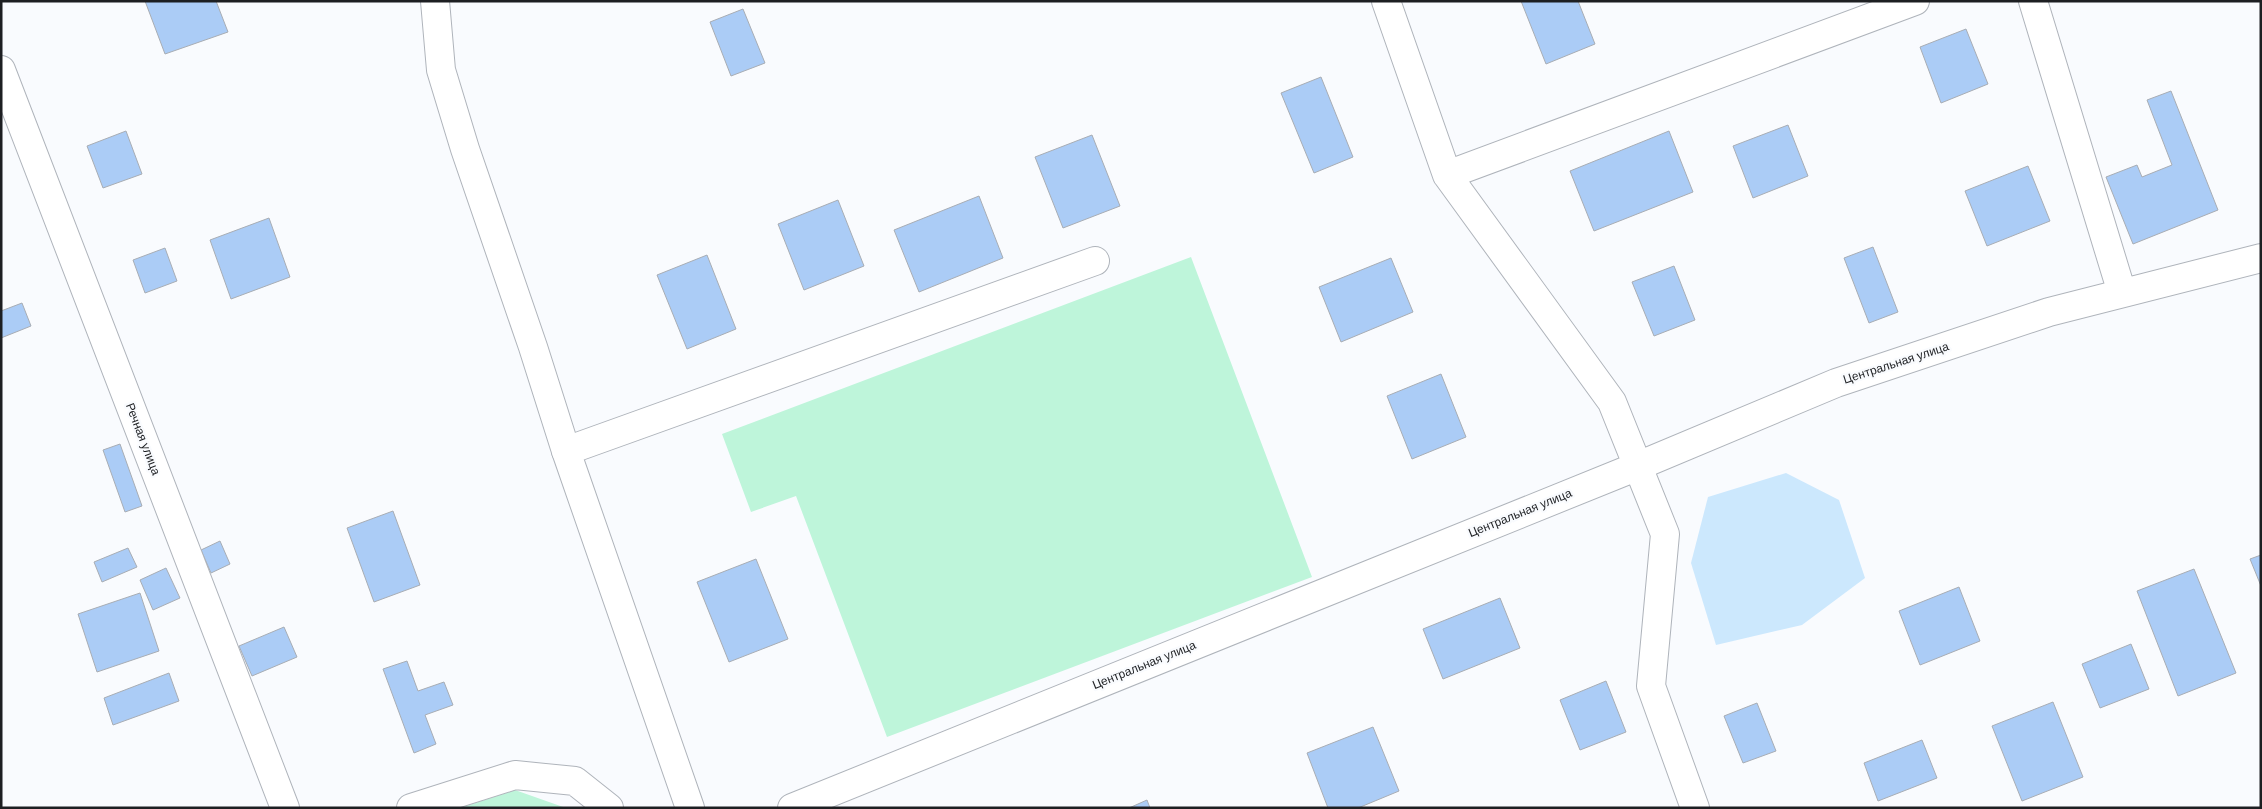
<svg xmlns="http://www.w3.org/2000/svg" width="2262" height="809" font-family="'DM Sans',sans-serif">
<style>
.green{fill:#bef5da}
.water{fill:#cce8fd}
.building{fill:#abccf6;stroke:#a8adb4}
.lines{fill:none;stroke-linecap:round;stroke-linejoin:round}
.minor-casing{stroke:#afb4bb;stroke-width:30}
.major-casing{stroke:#afb4bb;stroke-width:30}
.minor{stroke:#fff;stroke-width:28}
.major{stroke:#fff;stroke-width:28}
.labels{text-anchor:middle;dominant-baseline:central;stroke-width:4.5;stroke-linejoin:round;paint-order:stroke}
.street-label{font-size:12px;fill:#1d1f22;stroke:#f9fbfe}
</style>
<rect width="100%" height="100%" fill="#f9fbfe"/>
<!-- green -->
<path class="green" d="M1191,257L1312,577L887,737L796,496L751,512L722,434Z
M515,790L566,808H460Z"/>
<!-- water -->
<path class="water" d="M1786,473L1839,500L1865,578L1802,625L1716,645L1691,563L1708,497Z"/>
<!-- building -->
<path class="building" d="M145,1H216L228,32L165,54Z
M1521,1H1578L1595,44L1546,64Z
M743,9L765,63L731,76L710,22Z
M1966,29L1988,84L1941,103L1920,47Z
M1321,77L1353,157L1314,173L1281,93Z
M2171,91L2218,210L2133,244L2106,177L2137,165L2142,177L2172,165L2147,100Z
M1788,125L1808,176L1753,198L1733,146Z
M126,131L142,174L103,188L87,146Z
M1669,131L1693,192L1594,231L1570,171Z
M1092,135L1120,206L1063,228L1035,157Z
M2028,166L2050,221L1987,246L1965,191Z
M979,196L1003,258L919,292L894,230Z
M838,200L864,266L804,290L778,224Z
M269,218L290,277L231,299L210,240Z
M1873,247L1898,312L1869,323L1844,258Z
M165,248L177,281L145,293L133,260Z
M707,255L736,329L687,349L657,275Z
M1391,258L1413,312L1341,342L1319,287Z
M1674,266L1695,320L1654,336L1632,282Z
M22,303L31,326L1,338V311Z
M1441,374L1466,437L1412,459L1387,396Z
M120,444L142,506L125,512L103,450Z
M393,511L420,585L374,602L347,528Z
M220,541L230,564L211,573L201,550Z
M128,548L137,567L102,582L94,562Z
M2261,555V586L2250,559Z
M756,559L788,639L729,662L697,582Z
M166,568L180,598L153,610L140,580Z
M2194,569L2236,673L2178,696L2137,591Z
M1959,587L1980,641L1920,665L1899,611Z
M140,593L159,651L97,672L78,614Z
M1500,598L1520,648L1443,679L1423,629Z
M284,627L297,657L252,676L239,646Z
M2131,644L2149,689L2100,708L2082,664Z
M407,661L418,691L444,682L453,705L425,715L436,744L414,753L383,669Z
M169,673L179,701L113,725L104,698Z
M1606,681L1626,732L1580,750L1560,700Z
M2053,702L2083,777L2022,801L1992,726Z
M1757,703L1776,751L1743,763L1724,716Z
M1373,727L1399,791L1358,808H1328L1307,753Z
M1922,740L1937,778L1878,801L1864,763Z
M1147,800L1150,808H1129Z"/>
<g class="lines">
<defs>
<path id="minor" d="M1386,1L1447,175L1612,402L1665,534L1651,686L1695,808
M2033,1L2122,293
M1,70L285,808
M1447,175L1915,1
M566,451L1095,261
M411,808L515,775L575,781L609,808
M792,808L1638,466L1836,383L2049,312L2261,258"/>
<path id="major" d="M435,1L441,70L465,149L533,347L566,451L690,808"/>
</defs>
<!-- minor casing -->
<use href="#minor" class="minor-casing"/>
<!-- major casing -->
<use href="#major" class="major-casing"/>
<!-- minor -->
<use href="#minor" class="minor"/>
<!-- major -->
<use href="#major" class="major"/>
</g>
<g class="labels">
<!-- street labels -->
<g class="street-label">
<text transform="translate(1896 363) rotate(-18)">Центральная улица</text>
<text transform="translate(143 439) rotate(69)">Речная улица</text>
<text transform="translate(1520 513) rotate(-22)">Центральная улица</text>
<text transform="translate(1144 665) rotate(-22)">Центральная улица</text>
</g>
</g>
<!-- border -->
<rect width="2262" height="809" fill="none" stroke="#1d1f22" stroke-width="5"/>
</svg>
